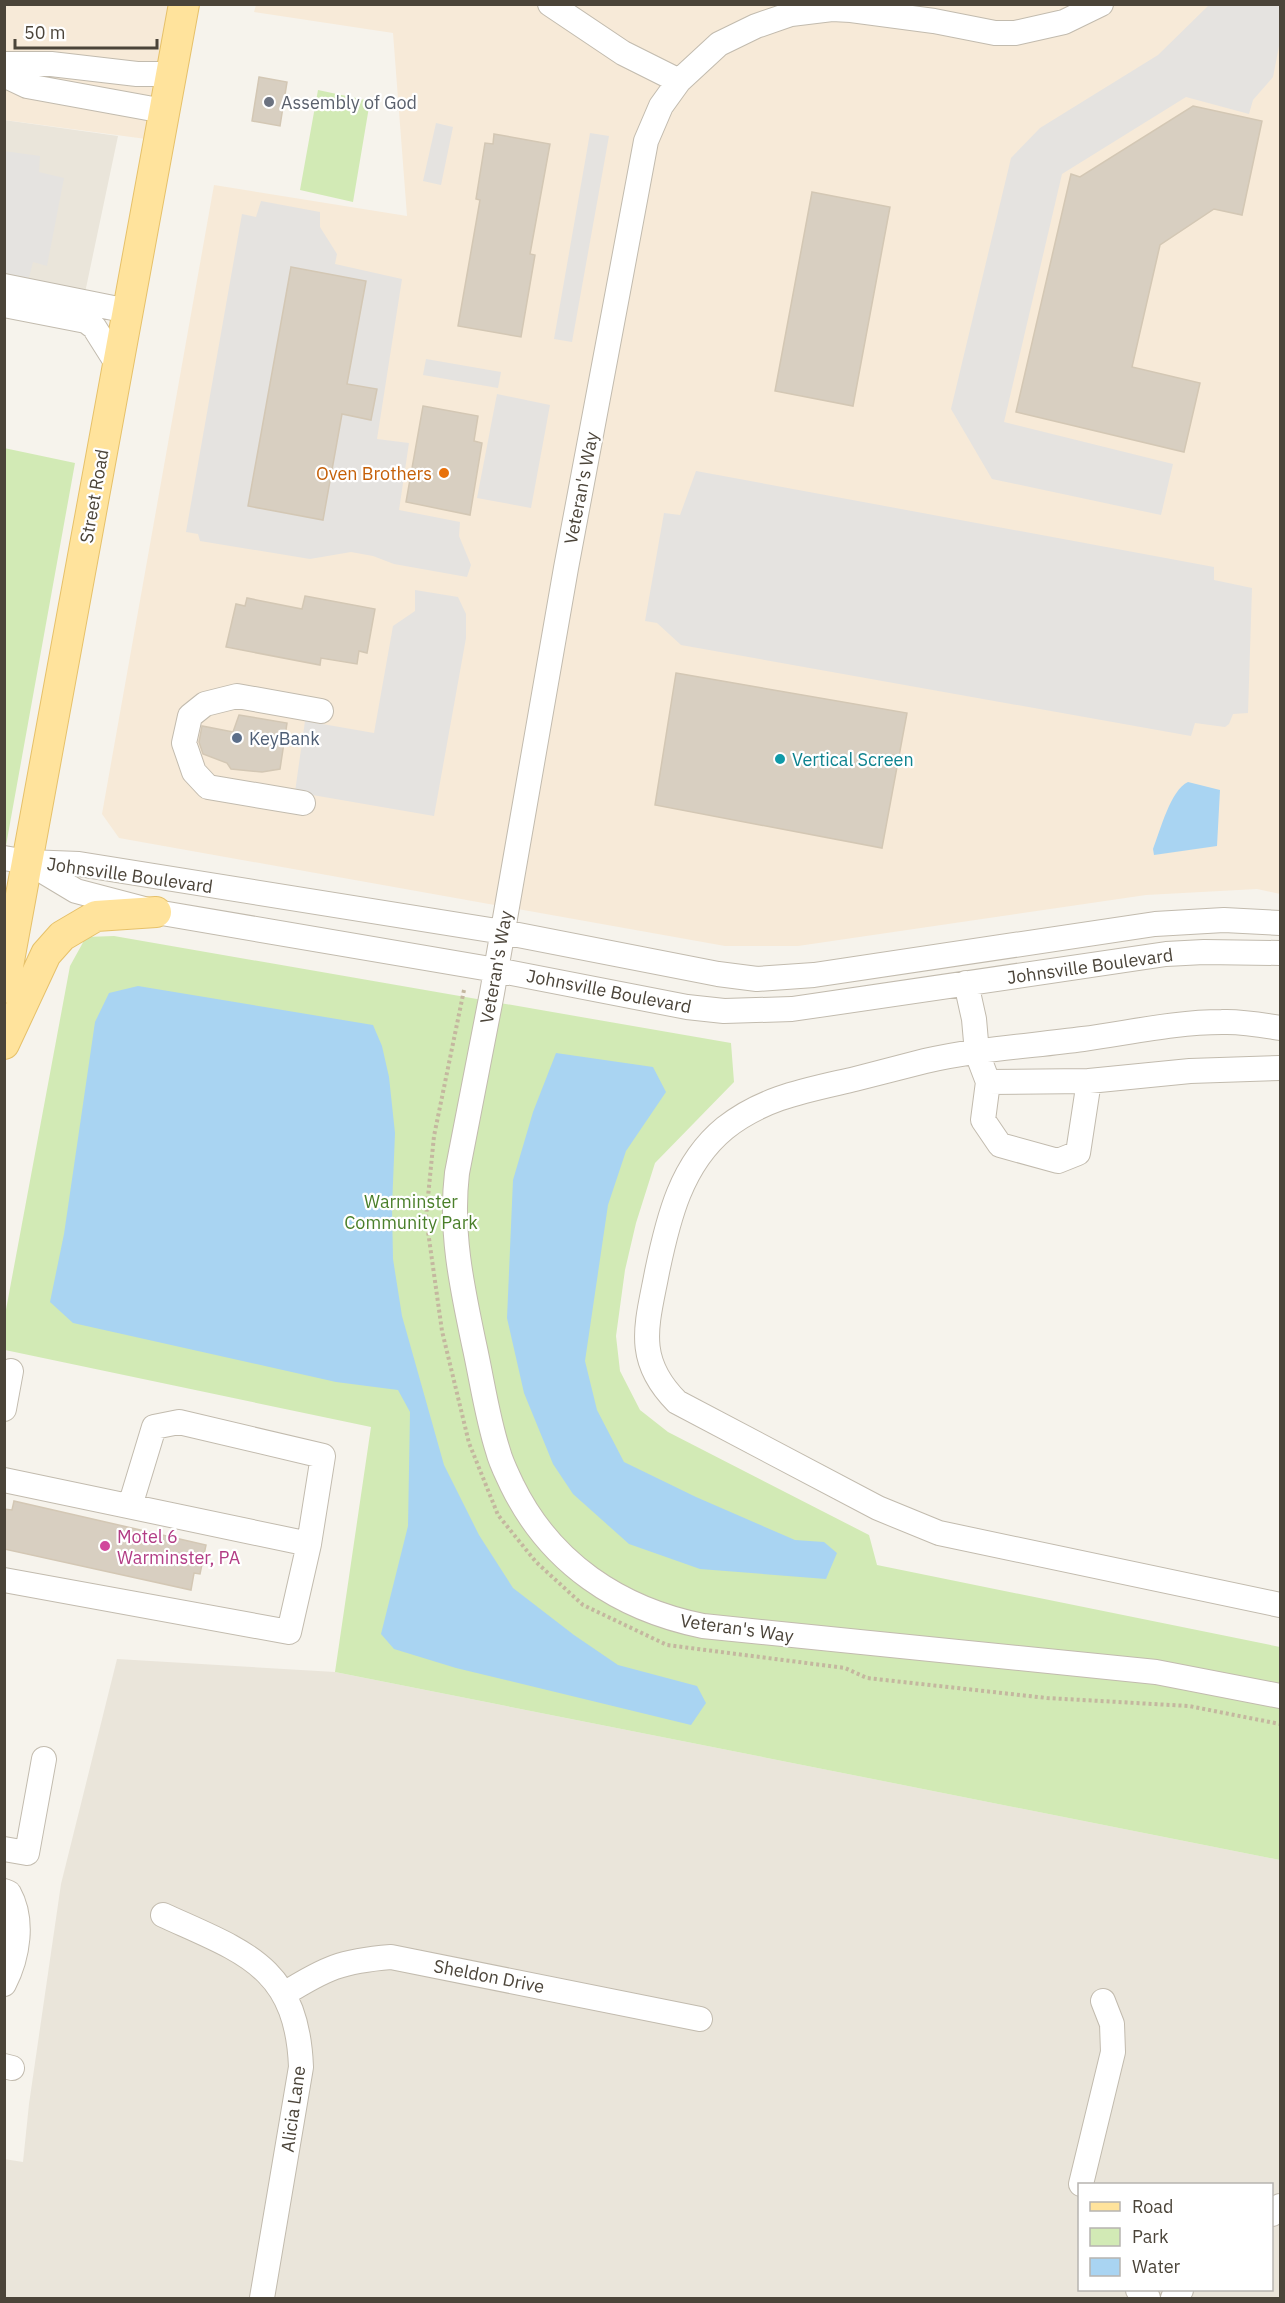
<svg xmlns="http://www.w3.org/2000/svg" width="1285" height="2303" font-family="'IBM Plex Sans',sans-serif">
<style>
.residential{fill:#eae5da;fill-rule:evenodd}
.commercial{fill:#f7ead8}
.green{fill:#d2eab5}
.parking{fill:#e5e3e0;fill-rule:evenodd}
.water{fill:#a9d4f2}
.building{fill:#d8cfc1;stroke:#d3c7b4;stroke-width:1.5}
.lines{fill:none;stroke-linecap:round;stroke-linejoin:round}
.minor-casing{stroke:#c2bbae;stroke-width:26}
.major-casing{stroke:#e6c16a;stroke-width:32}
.path{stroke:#c4b79f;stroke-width:4;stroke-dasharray:3 3;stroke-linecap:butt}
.minor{stroke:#fff;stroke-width:24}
.major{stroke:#ffe39c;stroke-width:30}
.worship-dot{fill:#6b7280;stroke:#fff;stroke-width:2}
.food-dot{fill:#e8710a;stroke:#fff;stroke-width:2}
.service-dot{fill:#5c6f8a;stroke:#fff;stroke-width:2}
.culture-dot{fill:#0f9aa8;stroke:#fff;stroke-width:2}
.hotel-dot{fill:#d1479c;stroke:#fff;stroke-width:2}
.labels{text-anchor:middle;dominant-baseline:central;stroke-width:4.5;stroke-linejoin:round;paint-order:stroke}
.worship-label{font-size:18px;fill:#5b616d;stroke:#fff;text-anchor:start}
.food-label{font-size:18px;fill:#c56008;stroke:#fff;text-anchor:end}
.street-label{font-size:18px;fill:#4b4439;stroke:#fff}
.service-label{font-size:18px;fill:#4e5e75;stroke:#fff;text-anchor:start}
.culture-label{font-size:18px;fill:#0d838f;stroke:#fff;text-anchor:start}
.park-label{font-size:18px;fill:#4a7f2a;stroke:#fff}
.hotel-label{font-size:18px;fill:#b23c85;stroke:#fff;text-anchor:start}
</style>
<rect width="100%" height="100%" fill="#f6f3ec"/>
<!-- residential -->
<path class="residential" d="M4,120L118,136L78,326L5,315Z
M117,1659L335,1672L1280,1860V2298H5L4,2159L23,2162L29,2104L61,1884ZM1080,2184H1272V2290H1080Z"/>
<!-- commercial -->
<path class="commercial" d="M5,5H168L146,139L5,120Z
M256,5H1280V894L1257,889L1146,895L798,946H725L119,838L102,814L214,185L407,216L393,33L254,12Z"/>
<!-- green -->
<path class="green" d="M318,90L370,101L353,202L300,190Z
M4,448L75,463L5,851Z
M114,936L731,1043L734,1082L655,1163L636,1223L625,1270L616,1336L620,1371L640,1410L668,1432L869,1535L877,1565L1280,1647V1860L335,1672L371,1427L5,1350V1315L70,966L86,937Z"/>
<!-- parking -->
<path class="parking" d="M1209,5H1280V41L1273,77L1253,100L1249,114L1186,97L1062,174L1004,422L1173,464L1161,515L992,479L951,409L1011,158L1040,128L1158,55Z
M436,123L453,127L441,185L423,181Z
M590,133L609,136L572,342L554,339Z
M4,151L40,156L39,172L64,178L47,266L33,262L29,278L5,273Z
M261,201L320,212V227L337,254L335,264L402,279L377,439L409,443L399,510L460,522L459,536L471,565L467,577L394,564L373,556L351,552L310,559L200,541L198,534L186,532L242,214L256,217ZM291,267L366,281L347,384L377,390L371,420L342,414L323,519L248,506Z
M426,359L501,372L498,388L423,375Z
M497,394L550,405L531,508L477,498Z
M696,471L1214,567V580L1252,588L1248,713L1233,714L1229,724L1225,727L1195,723L1191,736L681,645L657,623L645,621L664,513L680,515Z
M415,590L458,597L466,614V638L434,816L295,792L305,721L374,733L393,626L415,611Z"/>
<!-- water -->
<path class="water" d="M1188,782L1220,790L1217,846L1154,855L1153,849C1160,831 1171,789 1188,782Z
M138,986L373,1025L382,1046L389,1077L395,1133L392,1207L393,1259L402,1316L444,1465L479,1535L513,1588L574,1635L618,1665L697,1686L706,1703L691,1725L456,1668L394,1649L381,1634L408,1526L410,1412L398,1390L336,1382L73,1323L50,1302L64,1234L95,1022L109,993Z
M556,1053L653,1067L666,1092L626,1151L608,1205L585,1361L597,1410L624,1462L696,1497L795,1540L824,1542L837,1553L826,1579L700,1569L629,1544L573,1494L553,1464L524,1393L507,1318L513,1180L533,1112Z"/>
<!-- building -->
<path class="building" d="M259,77L287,82L280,126L252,121Z
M1193,106L1262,121L1242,215L1214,209L1160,245L1132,367L1200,383L1184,452L1016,412L1071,174L1080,177Z
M494,134L550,144L530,254L535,255L521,337L458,326L480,200L476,199L485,143L493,144Z
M812,192L890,207L853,406L775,391Z
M291,267L366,281L347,384L377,389L371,420L342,414L323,520L248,506Z
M423,406L478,416L474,441L482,443L470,515L406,502Z
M305,596L375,609L367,653L359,651L357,664L321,658L320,665L226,647L236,604L245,606L247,598L302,609Z
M676,673L907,713L882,848L655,805Z
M239,715L287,723L280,769L262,772L231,769L227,763L203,754L199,742L202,726L233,732Z
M14,1501L206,1545L200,1574L194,1573L191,1590L4,1549V1509L12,1510Z"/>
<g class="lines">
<defs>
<path id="minor" d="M550,4L623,53L679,81
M1101,4L1064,22L1015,33H995L934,21L851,10L832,9L791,14L756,26L719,44L679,81L661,106L646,141L618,291L566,568L492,993L457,1173C450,1232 462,1287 474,1344C482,1380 487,1417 498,1451C501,1463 507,1474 512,1485C550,1563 619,1609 703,1626L1156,1672L1280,1696
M4,64H51L137,74H171
M4,75L27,86L164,111
M4,286L128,311
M4,305L86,321L94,327L118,365
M303,803L208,787L194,772L184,743L190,716L205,704L237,696L321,711
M4,858L27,862L79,864L503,932L718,974L757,979L814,975L1155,924L1224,920L1280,923
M31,864L76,891L156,912L496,970L687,1007L724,1011L792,1009L1166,954L1204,952L1280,953
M966,983L974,1019L977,1053L988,1082L983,1120L1000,1145L1058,1161L1078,1153L1089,1081L988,1082
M1280,1028C1262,1025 1241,1021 1222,1022C1176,1022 1128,1033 1083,1039C1031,1046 976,1049 925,1061C902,1067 879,1073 855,1079C808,1090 764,1097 725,1128C681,1164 668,1219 657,1272C647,1325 634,1359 677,1402L878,1508L939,1533L1280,1605
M1089,1081L1190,1071L1280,1068
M4,1409L11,1371
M4,1480L309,1544L289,1632L4,1580
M130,1506L154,1427L179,1422L323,1456L309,1544
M4,1849L27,1853L44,1759
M4,1891L9,1893C24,1920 18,1957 4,1984
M163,1915C244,1952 297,1966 301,2067L262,2298
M284,1994C326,1968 341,1961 391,1957L700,2019
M4,2066L12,2068
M1081,2184L1113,2052L1112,2024L1103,2001
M1272,2214L1280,2206
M1138,2290L1148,2298
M1173,2298L1181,2290"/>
<path id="major" d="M4,988L184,4
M4,1044L46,954L62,936L96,916L156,912"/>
</defs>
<!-- minor casing -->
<use href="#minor" class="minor-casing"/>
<!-- major casing -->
<use href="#major" class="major-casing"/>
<!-- path -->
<path class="path" d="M464,990L434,1136L426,1217L442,1331L469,1443L498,1515L536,1562L583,1605L667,1645L845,1668L867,1678L1047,1698L1189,1706L1280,1724"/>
<!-- minor -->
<use href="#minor" class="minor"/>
<!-- major -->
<use href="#major" class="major"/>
</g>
<!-- markers -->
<circle class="worship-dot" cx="269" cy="102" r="6"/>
<circle class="food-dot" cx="444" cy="473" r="6"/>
<circle class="service-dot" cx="237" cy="738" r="6"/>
<circle class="culture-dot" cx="780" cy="759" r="6"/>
<circle class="hotel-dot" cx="105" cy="1546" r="6"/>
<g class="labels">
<!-- worship labels -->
<g class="worship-label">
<text x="281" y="102">Assembly of God</text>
</g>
<!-- food labels -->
<g class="food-label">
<text x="432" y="473">Oven Brothers</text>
</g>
<!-- street labels -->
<g class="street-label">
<text transform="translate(581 488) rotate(-79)">Veteran's Way</text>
<text transform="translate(94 496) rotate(-80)">Street Road</text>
<text transform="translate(130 875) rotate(8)">Johnsville Boulevard</text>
<text transform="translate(1090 966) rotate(-8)">Johnsville Boulevard</text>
<text transform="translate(496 967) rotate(-80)">Veteran's Way</text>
<text transform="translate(609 991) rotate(11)">Johnsville Boulevard</text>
<text transform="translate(737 1628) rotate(8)">Veteran's Way</text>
<text transform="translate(489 1976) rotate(11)">Sheldon Drive</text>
<text transform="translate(293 2109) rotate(-82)">Alicia Lane</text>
</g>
<!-- service labels -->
<g class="service-label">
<text x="249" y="738">KeyBank</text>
</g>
<!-- culture labels -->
<g class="culture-label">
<text x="792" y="759">Vertical Screen</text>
</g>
<!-- park labels -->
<g class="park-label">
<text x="411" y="1201">Warminster<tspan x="411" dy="21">Community Park</tspan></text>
</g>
<!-- hotel labels -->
<g class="hotel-label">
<text x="117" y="1536">Motel 6<tspan x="117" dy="21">Warminster, PA</tspan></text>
</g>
</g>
<!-- border -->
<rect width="1285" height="2303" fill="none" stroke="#4b4439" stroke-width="12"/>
<!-- legend -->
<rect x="1078" y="2183" width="195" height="108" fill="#ffffff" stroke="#b7b4b0" stroke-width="1.5"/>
<rect x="1090" y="2202" width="30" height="9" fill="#ffe39c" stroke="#b7b4b0" stroke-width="1.5"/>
<text x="1132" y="2213" font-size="18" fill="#4b4439">Road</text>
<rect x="1090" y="2228" width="30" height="18" fill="#d2eab5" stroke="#b7b4b0" stroke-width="1.5"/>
<text x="1132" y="2243" font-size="18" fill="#4b4439">Park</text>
<rect x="1090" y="2258" width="30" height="18" fill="#a9d4f2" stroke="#b7b4b0" stroke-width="1.5"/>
<text x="1132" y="2273" font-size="18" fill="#4b4439">Water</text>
<!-- scale -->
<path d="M15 39v9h142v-9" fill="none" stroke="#4b4439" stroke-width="3"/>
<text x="24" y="39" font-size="18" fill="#4b4439" stroke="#ffffff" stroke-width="4.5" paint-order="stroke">50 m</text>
</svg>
